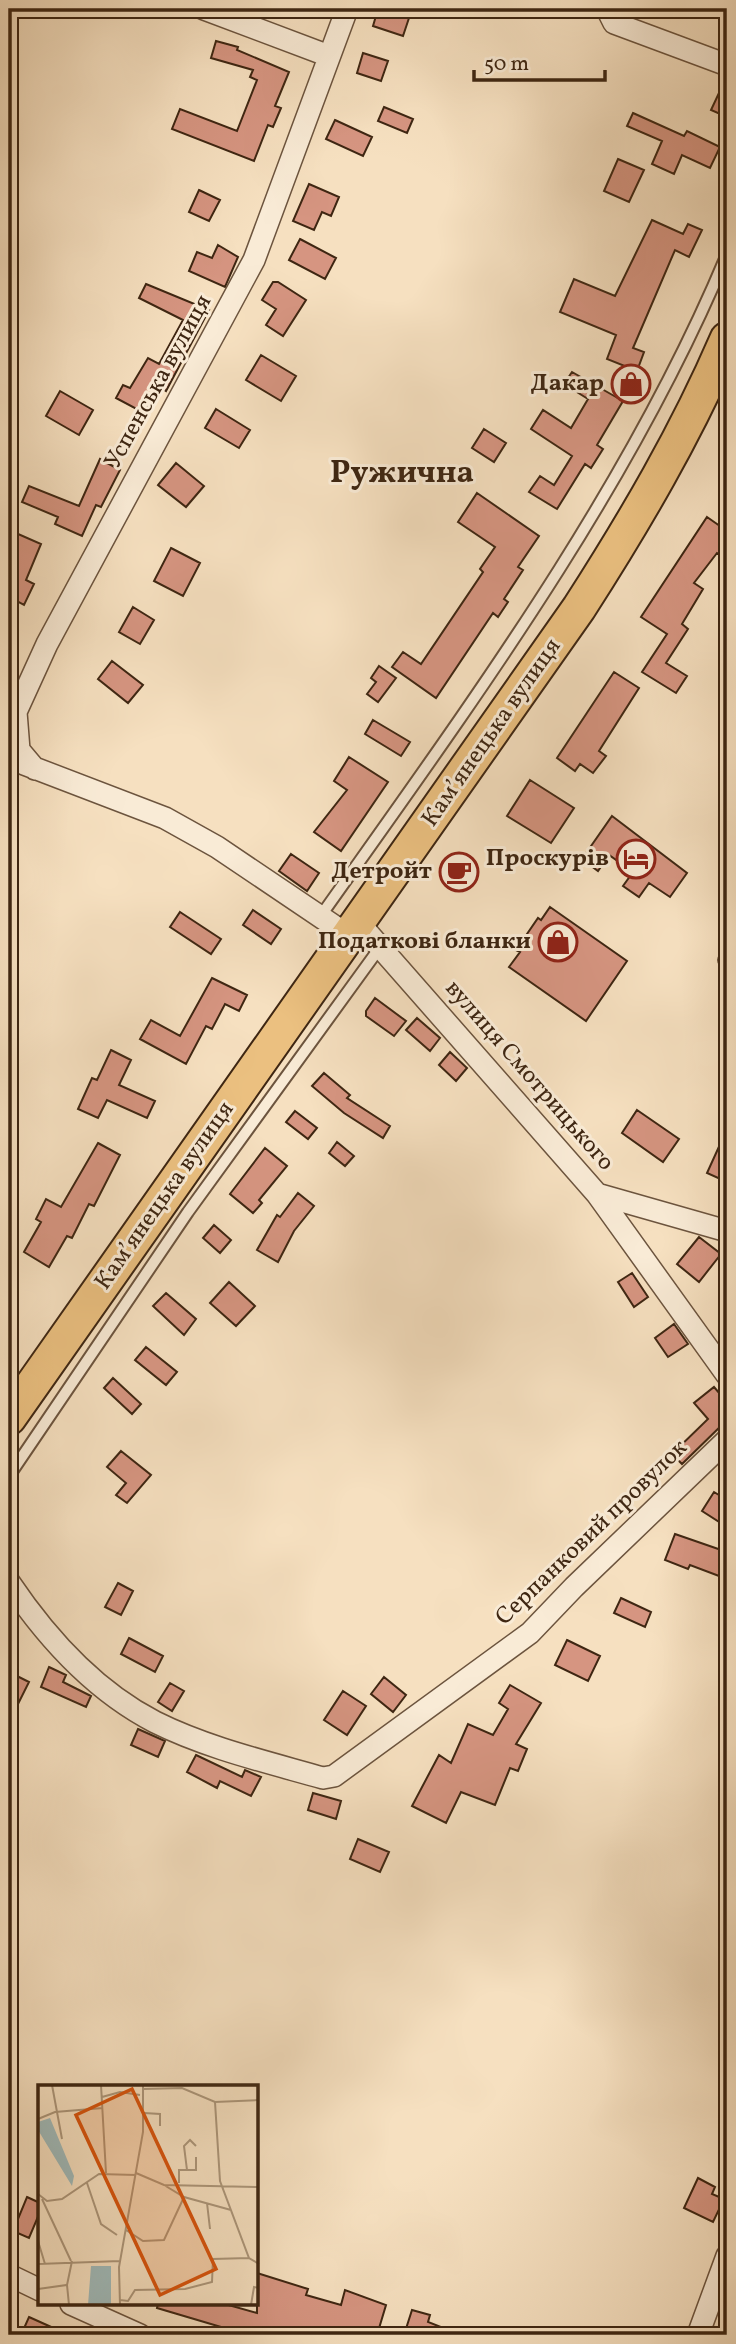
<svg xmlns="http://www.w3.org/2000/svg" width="736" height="2344" font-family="Vollkorn,serif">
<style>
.building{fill:#d69581;stroke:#3e2612;stroke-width:2}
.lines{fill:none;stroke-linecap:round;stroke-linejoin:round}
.service-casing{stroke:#6c543e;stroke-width:14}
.minor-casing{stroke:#6c543e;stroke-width:24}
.primary-casing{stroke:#3e2612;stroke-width:37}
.service{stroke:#f9ebd6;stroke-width:10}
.minor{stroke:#f9ebd6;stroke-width:21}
.primary{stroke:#ebc080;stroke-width:33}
.labels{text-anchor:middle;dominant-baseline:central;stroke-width:6;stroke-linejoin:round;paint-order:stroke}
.street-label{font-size:24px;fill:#3e2612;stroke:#f9ebd6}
.poi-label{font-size:24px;font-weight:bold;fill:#3e2612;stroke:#f9ebd6;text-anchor:end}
.district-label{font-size:32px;font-weight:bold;fill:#3e2612;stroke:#f9ebd6}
.inset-road{fill:none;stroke:#ac967a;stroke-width:2}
.view{fill:#d7540d;fill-opacity:0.15;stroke:#d7540d;stroke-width:3.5}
.inset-edge{fill:none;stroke:#3e2612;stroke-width:3.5}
</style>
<rect width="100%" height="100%" fill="#f6e0c0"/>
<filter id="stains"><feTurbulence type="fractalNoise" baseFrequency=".00286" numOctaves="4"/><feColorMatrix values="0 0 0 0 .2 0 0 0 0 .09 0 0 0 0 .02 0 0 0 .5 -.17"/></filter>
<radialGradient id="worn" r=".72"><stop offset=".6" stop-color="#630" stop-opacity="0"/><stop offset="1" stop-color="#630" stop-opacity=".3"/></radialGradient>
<!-- building -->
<path class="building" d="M378,9L409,18L403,36L373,26Z
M216,41L238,47L237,50L289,72L275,106L281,108L273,127L268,125L254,161L172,129L180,109L237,131L257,80L250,77L253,70L211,58Z
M363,53L388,61L381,81L357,73Z
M726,78H727V117L711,110Z
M384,107L413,119L407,133L378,121Z
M633,113L684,136L687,131L720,147L710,168L682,155L674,174L652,164L662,141L627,126Z
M335,120L372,137L363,156L326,139Z
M618,159L644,170L629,202L604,191Z
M309,184L339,197L331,216L322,212L314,230L293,221Z
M199,190L220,200L209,221L189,212Z
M652,220L683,234L688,224L702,230L689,257L675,250L633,348L644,352L637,371L607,359L616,335L560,312L574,279L615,296Z
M300,239L336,258L325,279L289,260Z
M218,245L238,257L225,287L189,271L197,252L212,258Z
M273,282H278L306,300L283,336L266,325L276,309L262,300Z
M146,284L209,310L166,391L158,386L144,413L116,398L123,385L130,388L148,358L159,364L183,320L139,298Z
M261,355L296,376L281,401L246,380Z
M572,372L623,401L597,445L603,449L591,468L585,464L557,509L529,492L540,476L554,485L572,456L531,429L543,410L571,428L588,399L564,384Z
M60,391L93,410L79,435L46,416Z
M216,409L250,430L239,448L205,428Z
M484,429L506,443L494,462L472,448Z
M100,459L120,470L101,507L96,505L82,536L55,524L58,517L22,502L29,486L79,506Z
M176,463L204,486L186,507L158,485Z
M477,493L539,536L518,567L523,570L504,599L508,602L498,617L493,613L436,698L392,667L403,652L421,664L483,572L480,569L495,547L458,522Z
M707,517L727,531V560L717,553L694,583L703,589L682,624L688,629L666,663L687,676L676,693L642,672L667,634L641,617Z
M9,530L41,544L26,580L34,584L24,605L9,597Z
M171,548L200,563L183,596L154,581Z
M133,607L154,620L140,644L119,632Z
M112,661L143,685L128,703L98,679Z
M379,666L396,678L378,702L367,694L376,682L371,678Z
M614,672L639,688L599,751L606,756L593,773L580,764L575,771L557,758Z
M373,720L410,742L401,756L365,734Z
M349,757L388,782L341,851L314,832L347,790L334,781Z
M530,780L574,808L551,843L507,816Z
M612,816L687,873L670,897L649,883L639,897L623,886L633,872L609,855L598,871L582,859Z
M291,854L319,873L307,891L279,871Z
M458,858L473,868L460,886L445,876Z
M550,907L627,961L586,1021L509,967L520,952L516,950L538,918L541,920Z
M253,910L281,929L271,944L243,925Z
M180,912L221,939L211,954L170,927Z
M212,978L247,995L239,1011L225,1004L212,1029L206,1026L186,1064L140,1039L151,1020L180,1036Z
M375,998L406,1021L394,1036L366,1016V1011Z
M417,1018L440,1038L430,1051L406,1030Z
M111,1050L131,1060L119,1085L155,1101L147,1118L107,1100L98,1118L78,1109L92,1078L97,1080Z
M450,1052L467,1068L456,1081L439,1065Z
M324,1073L350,1095L347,1098L390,1126L383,1138L344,1113L312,1086Z
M637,1110L679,1139L663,1162L622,1133Z
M295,1111L317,1128L308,1139L286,1122Z
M727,1129V1182L707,1173Z
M337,1142L354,1156L345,1166L329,1153Z
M98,1143L120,1155L94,1206L89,1204L72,1238L67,1236L49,1267L24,1252L41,1222L36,1219L46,1199L61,1207Z
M265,1148L287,1166L259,1200L262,1203L253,1213L230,1194Z
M298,1193L314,1206L294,1231L278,1262L257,1250L277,1215L280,1217Z
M214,1225L231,1240L220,1253L203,1238Z
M699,1237L721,1254L699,1282L677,1264Z
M632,1273L648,1297L634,1307L618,1282Z
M229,1282L255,1306L236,1326L210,1303Z
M166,1293L196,1319L184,1335L153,1306Z
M674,1324L688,1344L668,1357L655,1338Z
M146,1347L177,1372L166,1385L135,1360Z
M113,1378L141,1404L132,1414L104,1388Z
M714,1387L727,1402V1420L682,1464L672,1454L708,1419L694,1403Z
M121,1451L151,1475L127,1503L116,1495L126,1483L107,1467Z
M714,1492L727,1500V1527L702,1511Z
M675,1534L727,1552V1579L690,1565L688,1569L665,1560Z
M118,1583L133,1591L121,1615L105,1607Z
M621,1598L651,1612L645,1627L614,1613Z
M129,1638L163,1656L155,1672L121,1654Z
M567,1640L600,1656L588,1681L555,1665Z
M49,1667L66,1675L63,1682L91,1696L86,1707L41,1687Z
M9,1672L29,1682L9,1722Z
M384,1677L406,1695L393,1712L371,1694Z
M170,1683L184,1691L172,1711L158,1702Z
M510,1685L541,1703L516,1744L527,1749L518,1771L510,1768L495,1805L461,1792L446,1823L412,1806L439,1755L451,1763L468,1724L493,1735L508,1709L499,1703Z
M343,1691L366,1706L347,1735L324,1720Z
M138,1729L165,1741L158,1757L131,1745Z
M196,1755L242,1777L245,1770L261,1777L251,1796L220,1781L217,1788L187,1772Z
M313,1793L341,1801L336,1819L308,1810Z
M358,1839L389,1852L380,1872L350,1859Z
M698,2178L715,2187L712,2194L724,2199L713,2222L684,2208Z
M27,2197L40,2203V2212L29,2238L13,2231Z
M257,2273L308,2289L306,2295L341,2305L345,2290L386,2305L377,2335H248L157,2308L158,2304H225L257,2313Z
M412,2310L430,2315L428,2322L461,2335H404Z
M29,2317L69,2335H21Z"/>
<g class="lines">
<defs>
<path id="service" d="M320,917C468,708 628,492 727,254
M724,960L727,963
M9,1476L188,1212L381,946"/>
<path id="minor" d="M204,9L329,56
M607,9L614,23L727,65
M24,764L165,818L217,847L349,936
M35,769L19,750L16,712L47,644L254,260L347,9
M359,923L597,1194L727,1231
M597,1194L727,1375
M9,1582C46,1637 95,1691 155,1722C207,1748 267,1762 323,1778L334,1776L530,1633L574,1587L727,1440
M9,2275L40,2290
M71,2304L140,2335
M698,2335L727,2256"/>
<path id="primary" d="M9,1418L579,608C635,521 686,434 727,339"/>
</defs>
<!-- service casing -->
<use href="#service" class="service-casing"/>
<!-- minor casing -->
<use href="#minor" class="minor-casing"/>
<!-- primary casing -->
<use href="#primary" class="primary-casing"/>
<!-- service -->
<use href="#service" class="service"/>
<!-- minor -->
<use href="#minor" class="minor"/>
<!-- primary -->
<use href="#primary" class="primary"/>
</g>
<!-- icons -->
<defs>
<symbol id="shop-ring" viewBox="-11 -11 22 22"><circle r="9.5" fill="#f9ebd6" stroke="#8f2418" stroke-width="1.5"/><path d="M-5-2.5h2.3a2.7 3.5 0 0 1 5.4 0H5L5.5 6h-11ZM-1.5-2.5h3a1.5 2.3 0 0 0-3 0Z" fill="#8f2418"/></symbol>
<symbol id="hotel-ring" viewBox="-11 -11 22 22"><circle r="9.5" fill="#f9ebd6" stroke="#8f2418" stroke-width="1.5"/><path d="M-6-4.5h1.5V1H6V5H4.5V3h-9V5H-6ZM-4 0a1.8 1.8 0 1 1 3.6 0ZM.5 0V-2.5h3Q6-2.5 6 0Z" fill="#8f2418"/></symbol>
<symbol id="cafe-ring" viewBox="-11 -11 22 22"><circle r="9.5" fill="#f9ebd6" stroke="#8f2418" stroke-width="1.5"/><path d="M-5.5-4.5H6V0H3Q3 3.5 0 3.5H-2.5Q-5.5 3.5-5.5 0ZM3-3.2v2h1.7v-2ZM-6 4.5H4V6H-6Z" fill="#8f2418"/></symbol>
</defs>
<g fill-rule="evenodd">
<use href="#shop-ring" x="609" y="362" width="44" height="44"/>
<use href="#hotel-ring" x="614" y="837" width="44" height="44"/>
<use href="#cafe-ring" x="437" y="850" width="44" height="44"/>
<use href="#shop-ring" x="536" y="920" width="44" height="44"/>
</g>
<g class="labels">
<!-- street labels -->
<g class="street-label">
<text transform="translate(159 382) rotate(-61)">Успенська вулиця</text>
<text transform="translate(492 733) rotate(-55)">Камʼянецька вулиця</text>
<text transform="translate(529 1076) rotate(49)">вулиця Смотрицького</text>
<text transform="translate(165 1196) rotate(-55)">Камʼянецька вулиця</text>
<text transform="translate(592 1533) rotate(-44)">Серпанковий провулок</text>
</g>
<!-- poi labels -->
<g class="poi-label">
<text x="604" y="384">Дакар</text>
<text x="609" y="859">Проскурів</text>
<text x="432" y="872">Детройт</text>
<text x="531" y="942">Податкові бланки</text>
</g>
<!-- district labels -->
<g class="district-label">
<text x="402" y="474">Ружична</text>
</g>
</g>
<!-- overview -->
<g transform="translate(38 2085)">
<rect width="220" height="220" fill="#f6e0c0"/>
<path d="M12,33L36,91L34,101L0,45V37ZM53,181H73V220H50Z" fill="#a0bbbb"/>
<path class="inset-road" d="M14,0L24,54M63,0L68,88M105,4L144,3L177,17L221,15M64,12L82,7L102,10M177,17L182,96L211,173L221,179M106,28L122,29V41M0,34L17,27L65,23M149,85L146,61L152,55L158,61M98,88L126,100L221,102M49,98L63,139L79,150M141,98V85H158V72M126,100L146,112L193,125M0,109L9,116L24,114L61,89L98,90M4,114L33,176M169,118L172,144M88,145L105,156L126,155L146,112M0,156L7,179M0,179L82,176M29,200L34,176M0,204L29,200L31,220M82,215L90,216L97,205L147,204L174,197L175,174L211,173M82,220L81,182L105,47V0M213,220L216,202L221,203"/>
<path class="view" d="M94,4L178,184L122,210L38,30Z"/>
<rect width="220" height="220" class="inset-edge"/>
</g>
<!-- margin -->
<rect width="736" height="2344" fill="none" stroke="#f6e0c0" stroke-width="35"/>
<rect x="10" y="10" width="715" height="2323" fill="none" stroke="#3e2612" stroke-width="3.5"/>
<rect x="18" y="18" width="701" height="2309" fill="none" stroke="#3e2612" stroke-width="2"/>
<!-- scale -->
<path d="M474 70v10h131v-10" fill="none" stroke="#3e2612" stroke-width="3.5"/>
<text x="484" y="70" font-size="21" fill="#3e2612" stroke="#f9ebd6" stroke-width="5" paint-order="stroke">50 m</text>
<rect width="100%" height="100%" filter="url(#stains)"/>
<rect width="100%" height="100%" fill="url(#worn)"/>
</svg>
